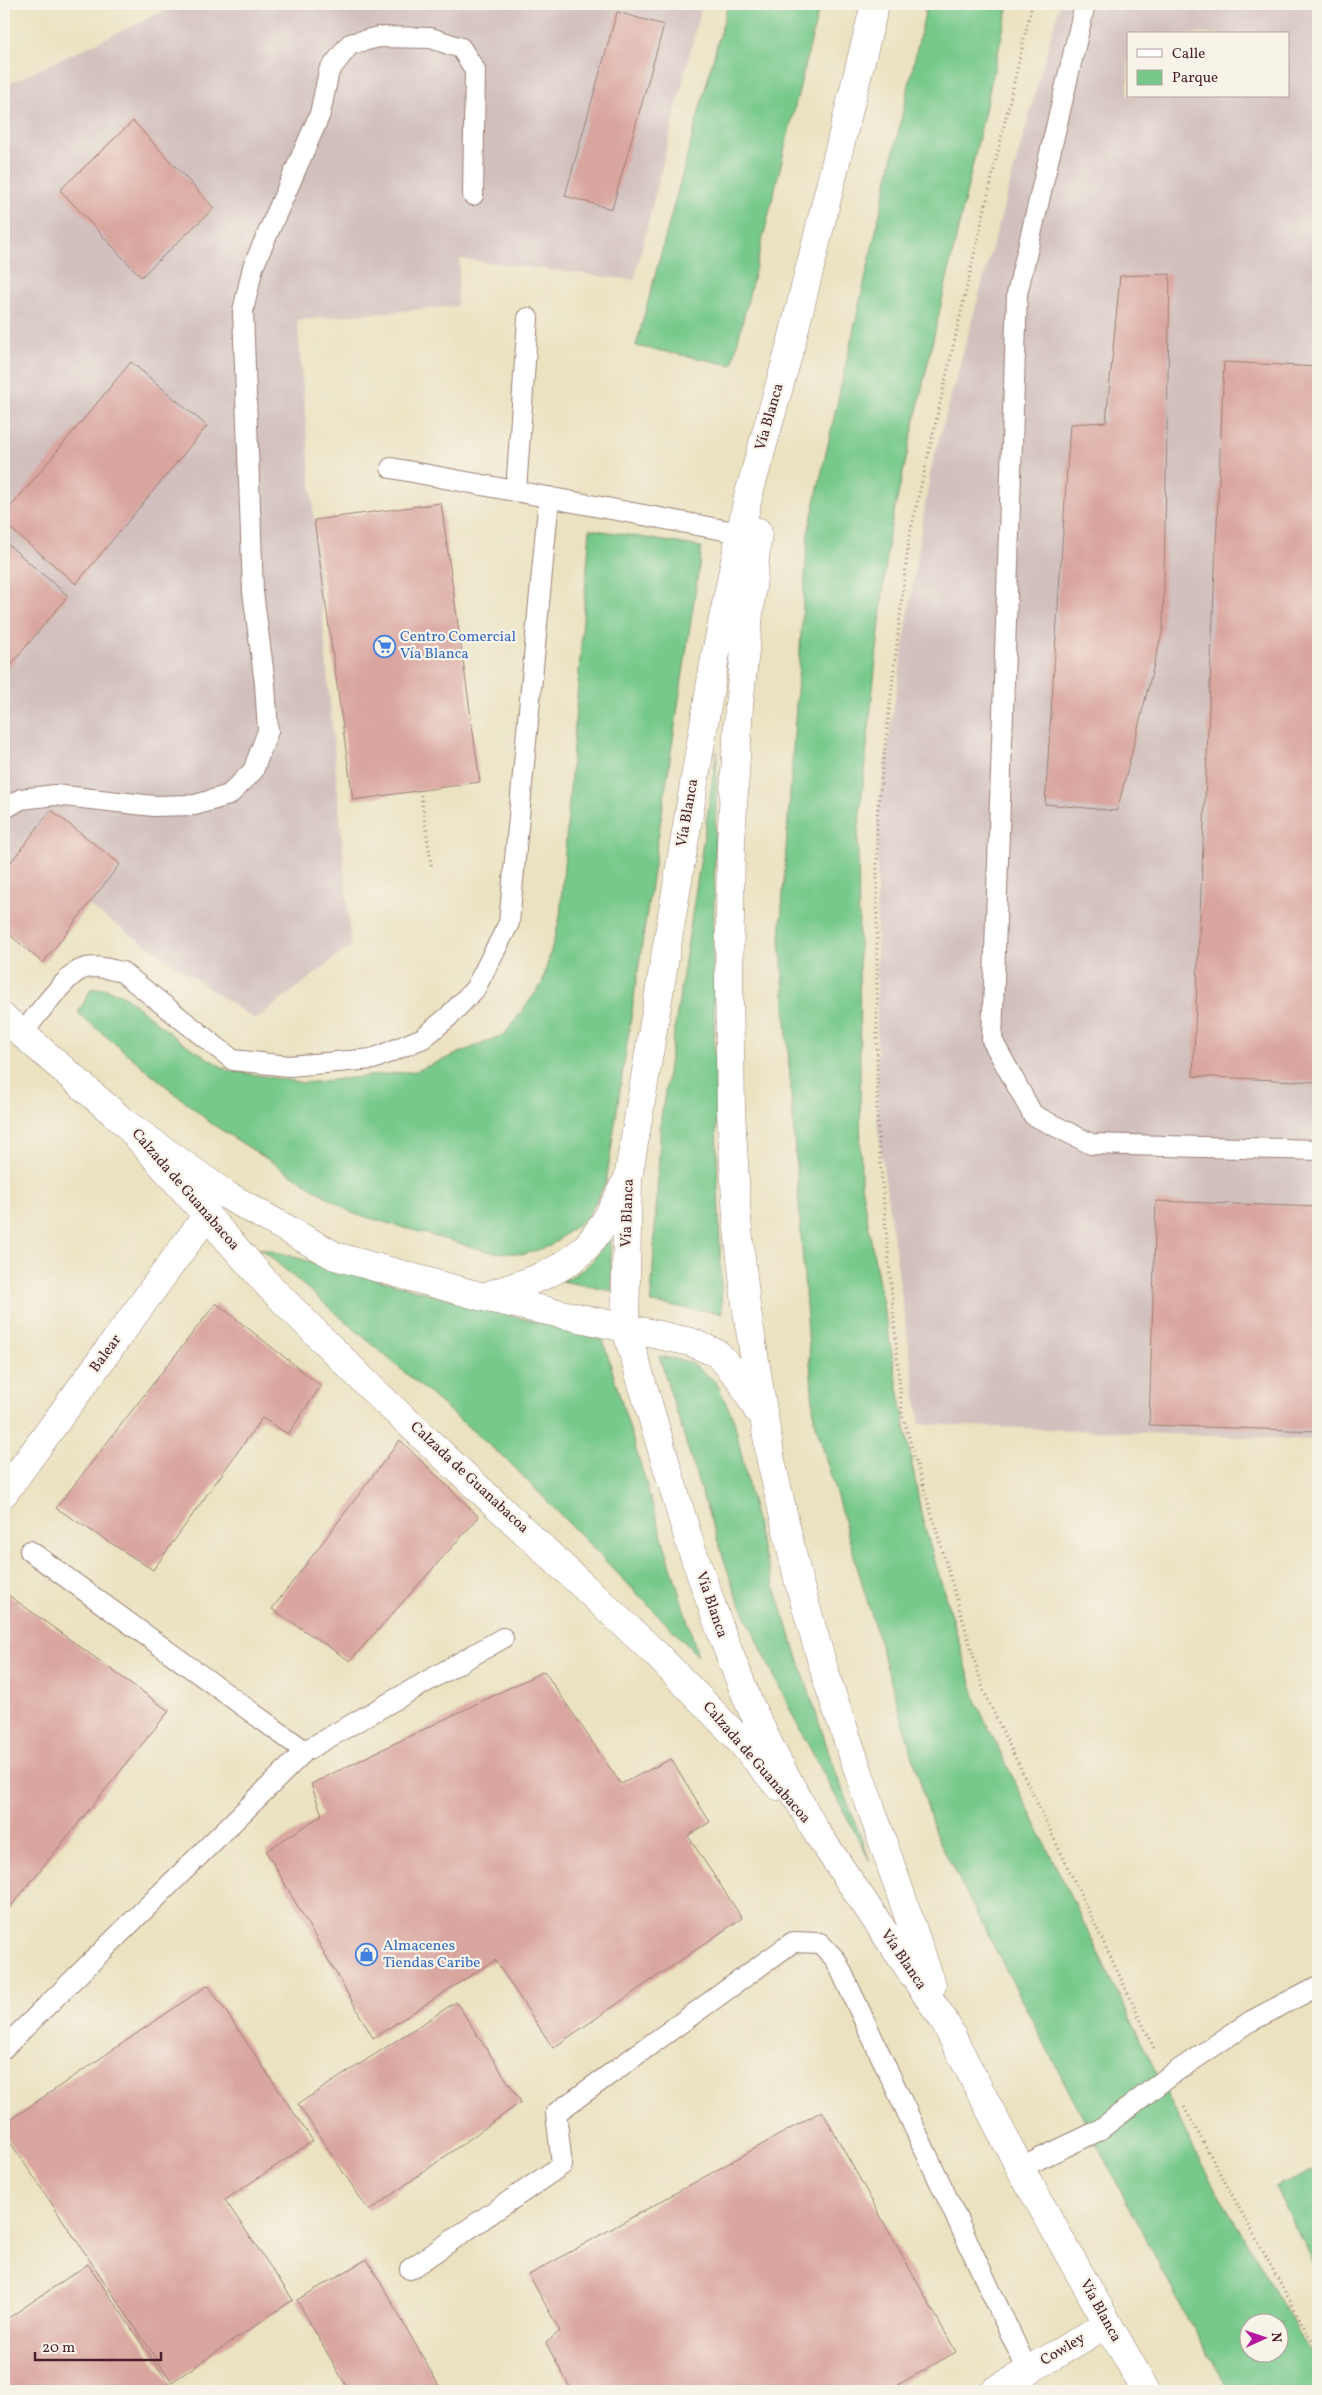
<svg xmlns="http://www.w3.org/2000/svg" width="1322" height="2395" font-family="Vollkorn,serif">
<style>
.industrial{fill:#d1c0bd;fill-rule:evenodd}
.green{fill:#77c98b;stroke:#60745b;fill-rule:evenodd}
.building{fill:#d9a59f}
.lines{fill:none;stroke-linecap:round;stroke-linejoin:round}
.lane-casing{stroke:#9a8076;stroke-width:22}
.street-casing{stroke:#9a8076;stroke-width:29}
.secondary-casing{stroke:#9a8076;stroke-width:29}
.primary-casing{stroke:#9a8076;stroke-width:29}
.path{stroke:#9a8076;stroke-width:3;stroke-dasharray:1 4;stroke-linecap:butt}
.lane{stroke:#fff;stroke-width:20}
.street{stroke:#fff;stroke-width:28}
.secondary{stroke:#fff;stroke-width:28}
.primary{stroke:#fff;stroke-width:28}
.labels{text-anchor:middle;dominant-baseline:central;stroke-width:4.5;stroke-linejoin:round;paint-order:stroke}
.street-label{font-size:15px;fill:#4a1f2b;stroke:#f7f3e8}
.shop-label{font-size:15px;fill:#366cbe;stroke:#f7f3e8;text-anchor:start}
</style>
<rect width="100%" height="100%" fill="#f7f3e8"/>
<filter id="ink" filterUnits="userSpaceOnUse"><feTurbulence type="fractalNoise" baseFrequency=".02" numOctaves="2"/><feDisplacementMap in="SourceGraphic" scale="10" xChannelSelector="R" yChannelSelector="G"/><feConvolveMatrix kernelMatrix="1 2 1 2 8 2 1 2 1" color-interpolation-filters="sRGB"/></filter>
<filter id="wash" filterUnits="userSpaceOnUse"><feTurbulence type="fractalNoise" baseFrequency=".0096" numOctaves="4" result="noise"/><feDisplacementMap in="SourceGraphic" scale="20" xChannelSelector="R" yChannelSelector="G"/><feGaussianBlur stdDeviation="1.12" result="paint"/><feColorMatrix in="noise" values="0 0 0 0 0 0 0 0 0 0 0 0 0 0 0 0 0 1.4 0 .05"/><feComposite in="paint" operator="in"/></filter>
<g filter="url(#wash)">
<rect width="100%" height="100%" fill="#eae2c0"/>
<!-- industrial -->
<path class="industrial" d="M179,4H702L634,280L460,259L457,306L297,320L351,946L255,1020L88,905L43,963L4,930V86Z
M1060,4H1318V1440L920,1424L877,1124V816L931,468ZM1128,34H1288V96H1128Z"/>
<!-- green -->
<path class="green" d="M728,4H820L732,365L636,346Z
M927,4H1009L889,535L858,833L861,1185L922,1518L978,1706L1197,2156L1318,2366V2391H1230L1187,2318L935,1833L814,1418L780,937L808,533ZM1250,2322H1280V2352H1250Z
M590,529L702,547L606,1183L587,1217L550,1246L525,1254L490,1252L352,1213L212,1124L78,1013L91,989L103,988L123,995L177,1039L227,1070L304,1083L416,1071L505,1034L542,984L560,917Z
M717,751L713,953L716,1119L722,1313L651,1303L661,1118Z
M610,1231L612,1291L562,1281C591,1268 596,1259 610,1231Z
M260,1248L603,1340L698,1656L510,1463Z
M659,1356L690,1362L716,1382L734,1420L761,1545L833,1765L870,1861L796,1722L735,1593L701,1491Z
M1318,2167V2270L1275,2187Z"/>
<g id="blocks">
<!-- building -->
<path class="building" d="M617,12L664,25L612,209L565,196Z
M133,121L214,208L141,277L60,190Z
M1170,274L1163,629L1117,811L1045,804L1070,424L1106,422L1120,276Z
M131,362L207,426L76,584L4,523V515Z
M1224,362L1318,367V1082L1193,1076Z
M441,503L480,782L353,800L314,520Z
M4,541L68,596L4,673Z
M51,810L120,864L43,963L4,930V871Z
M1156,1201L1318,1207V1431L1149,1425Z
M216,1303L321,1386L288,1434L262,1418L153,1570L56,1508Z
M400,1440L479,1517L350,1661L272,1609Z
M4,1592L169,1711L4,1915Z
M544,1671L621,1784L671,1759L710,1822L688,1836L742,1918L553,2048L495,1960L373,2038L266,1851L322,1815L311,1784Z
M208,1985L313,2141L225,2200L293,2300L172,2382L4,2133V2124Z
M456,2002L521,2102L369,2211L298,2104Z
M822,2111L956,2352L887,2391H572L546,2343L560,2331L529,2275Z
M367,2259L442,2391H349L297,2300Z
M88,2264L174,2391H10L4,2381V2321Z"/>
</g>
</g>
<g filter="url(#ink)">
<use href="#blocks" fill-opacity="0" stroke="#9a8076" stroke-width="1"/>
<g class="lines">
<defs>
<path id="lane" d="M1085,4L1017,294L992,1040L1033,1115L1091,1144L1318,1150
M391,468L740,533
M516,491L528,318
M4,809L21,799L55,795L154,806L195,805L229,795L253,771L268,731L265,684L253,592L243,311L253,267L320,114L329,71L350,44L379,37L431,38L461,48L475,70L473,195
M22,1034C33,1020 65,977 80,970C92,964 109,969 122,972L233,1060L289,1066L373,1059L423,1038L448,1017L475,989L509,923L549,497
M30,1551L305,1751L503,1638
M4,2048L305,1751
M1020,2168L1098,2131L1168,2077L1251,2021L1318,1986
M410,2269L562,2165L556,2113L793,1942L820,1943L836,1960L1028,2371"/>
<path id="street" d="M4,1493L207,1215"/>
<path id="secondary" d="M994,2391L1107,2324"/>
<path id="primary" d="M875,4L790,348L748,497L715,658L628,1179L625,1326L690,1544L725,1643L749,1703L774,1755L815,1830L943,2019L1020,2168L1146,2391
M758,532L739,705L731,842L729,986L731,1110L737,1219L746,1305L771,1461L799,1583L828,1683L932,1985
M4,1018L125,1123L228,1196L335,1256L483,1297L691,1342L718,1354L740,1379L757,1409
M125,1123L269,1286L371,1388L656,1654L735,1735L778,1786
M483,1297C517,1285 557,1276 583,1250C602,1231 614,1205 626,1182"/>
</defs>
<!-- lane casing -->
<use href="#lane" class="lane-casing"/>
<!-- street casing -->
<use href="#street" class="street-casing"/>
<!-- secondary casing -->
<use href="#secondary" class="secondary-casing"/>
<!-- primary casing -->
<use href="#primary" class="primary-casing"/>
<!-- path -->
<path class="path" d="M1032,4L909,538L877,816V1124L902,1413L984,1692L1154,2048
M420,790L432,869
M1184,2107L1318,2352"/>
<!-- lane -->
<use href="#lane" class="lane"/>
<!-- street -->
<use href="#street" class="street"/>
<!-- secondary -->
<use href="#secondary" class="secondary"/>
<!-- primary -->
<use href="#primary" class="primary"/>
</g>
</g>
<!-- icons -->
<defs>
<symbol id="supermarket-ring" viewBox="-11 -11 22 22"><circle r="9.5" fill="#f7f3e8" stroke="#3f7fe0" stroke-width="1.5"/><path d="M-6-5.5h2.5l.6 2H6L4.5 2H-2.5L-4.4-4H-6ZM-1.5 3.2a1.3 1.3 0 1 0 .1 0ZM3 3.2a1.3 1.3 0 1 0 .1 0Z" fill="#3f7fe0"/></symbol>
<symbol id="shop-ring" viewBox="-11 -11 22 22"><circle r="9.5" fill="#f7f3e8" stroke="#3f7fe0" stroke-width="1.5"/><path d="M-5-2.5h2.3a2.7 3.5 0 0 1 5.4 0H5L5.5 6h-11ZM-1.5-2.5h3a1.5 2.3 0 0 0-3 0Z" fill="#3f7fe0"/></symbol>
</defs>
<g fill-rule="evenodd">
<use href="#supermarket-ring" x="372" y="634" width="25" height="25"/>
<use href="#shop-ring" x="354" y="1942" width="25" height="25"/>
</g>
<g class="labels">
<!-- street labels -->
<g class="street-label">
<text transform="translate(770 417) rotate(-74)">Vía Blanca</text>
<text transform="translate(688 813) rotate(-80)">Vía Blanca</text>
<text transform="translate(185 1190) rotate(49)">Calzada de Guanabacoa</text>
<text transform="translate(628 1213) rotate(-88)">Vía Blanca</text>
<text transform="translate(106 1354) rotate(-54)">Balear</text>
<text transform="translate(469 1478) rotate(43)">Calzada de Guanabacoa</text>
<text transform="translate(711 1605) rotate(71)">Vía Blanca</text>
<text transform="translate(756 1763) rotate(49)">Calzada de Guanabacoa</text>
<text transform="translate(903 1960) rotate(56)">Vía Blanca</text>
<text transform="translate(1100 2311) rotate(61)">Vía Blanca</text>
<text transform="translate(1063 2350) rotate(-31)">Cowley</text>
</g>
<!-- shop labels -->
<g class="shop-label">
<text x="400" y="637">Centro Comercial<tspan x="400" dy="17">Vía Blanca</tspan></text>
<text x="383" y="1946">Almacenes<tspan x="383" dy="17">Tiendas Caribe</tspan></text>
</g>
</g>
<!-- margin -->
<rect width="1322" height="2395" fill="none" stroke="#f7f3e8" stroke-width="20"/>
<!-- legend -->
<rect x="1127" y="32" width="162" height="65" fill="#f7f3e8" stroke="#b29e9c"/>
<rect x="1137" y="49" width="25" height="8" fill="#ffffff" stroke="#b29e9c"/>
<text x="1172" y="58" font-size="15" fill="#4a1f2b">Calle</text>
<rect x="1137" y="70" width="25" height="15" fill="#77c98b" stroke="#b29e9c"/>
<text x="1172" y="82" font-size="15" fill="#4a1f2b">Parque</text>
<!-- north arrow -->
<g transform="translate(1264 2338) rotate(87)"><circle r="24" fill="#f7f3e8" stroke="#b29e9c"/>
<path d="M0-4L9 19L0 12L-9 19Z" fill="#b5179e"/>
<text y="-8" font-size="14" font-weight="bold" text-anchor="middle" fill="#4a1f2b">N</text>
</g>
<!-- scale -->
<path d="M35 2352v8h126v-8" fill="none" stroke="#4a1f2b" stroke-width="2.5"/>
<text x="42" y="2352" font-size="15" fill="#4a1f2b" stroke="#f7f3e8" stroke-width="4" paint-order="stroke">20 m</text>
</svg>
